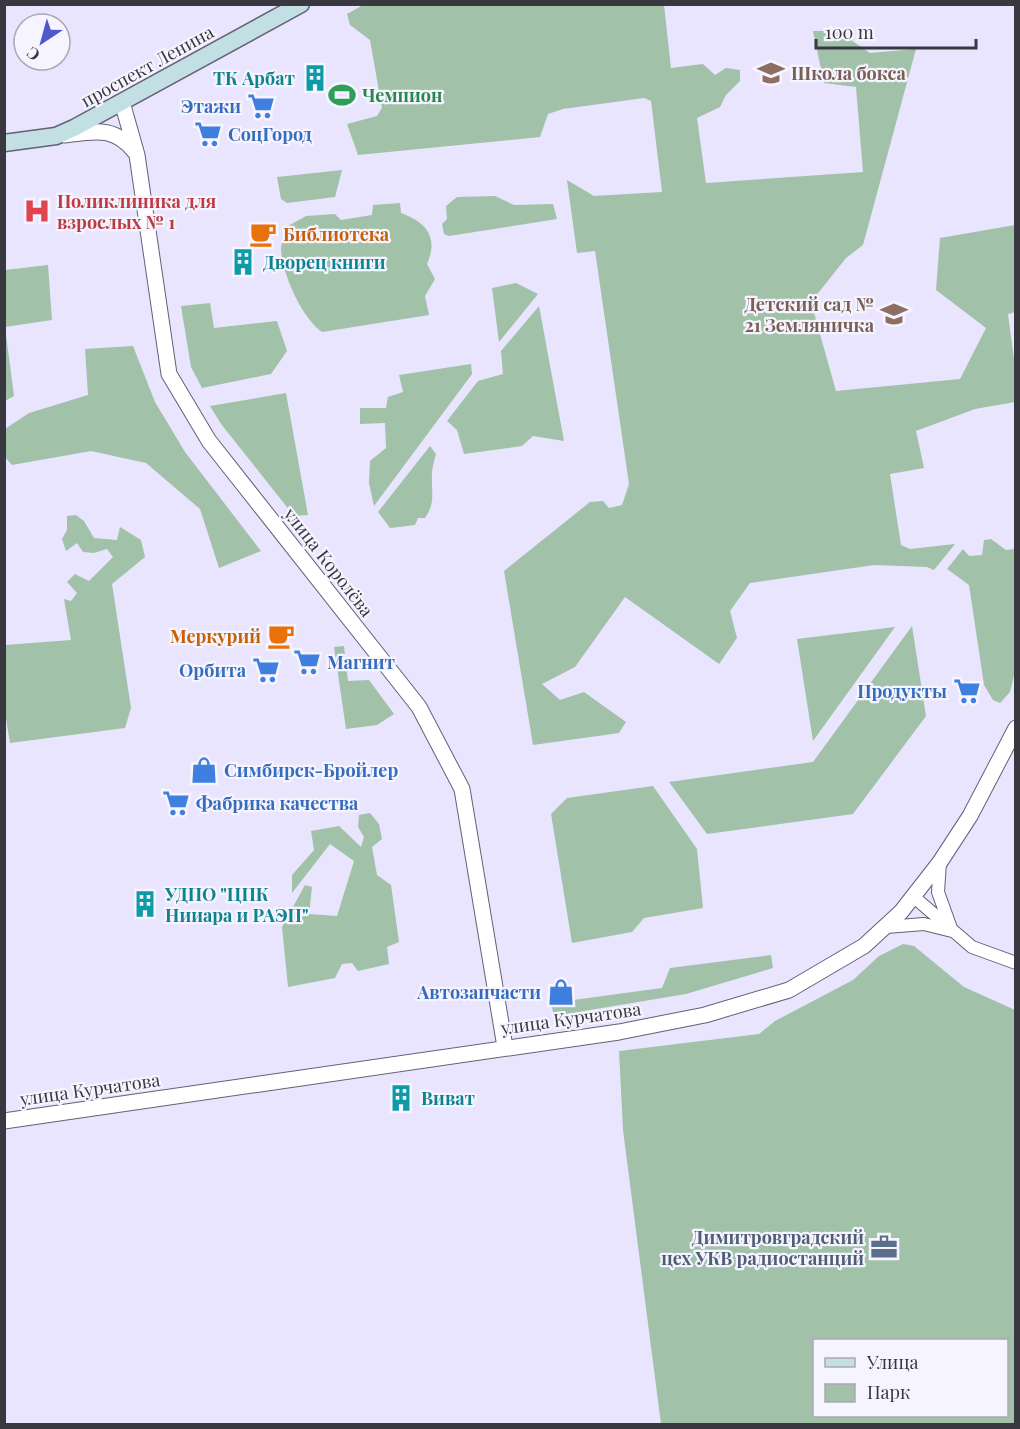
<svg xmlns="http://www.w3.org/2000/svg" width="1020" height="1429" font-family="'Playfair Display',serif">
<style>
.green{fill:#a1c1a9;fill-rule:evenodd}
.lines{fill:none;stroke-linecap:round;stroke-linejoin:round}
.minor-casing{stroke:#646075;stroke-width:14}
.tertiary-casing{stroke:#646075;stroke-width:17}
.secondary-casing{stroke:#646075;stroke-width:19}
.minor{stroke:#fff;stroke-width:12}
.tertiary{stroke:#fff;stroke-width:15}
.secondary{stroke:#c2e0e4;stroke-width:16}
.labels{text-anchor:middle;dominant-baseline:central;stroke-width:4.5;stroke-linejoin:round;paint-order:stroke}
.street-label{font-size:18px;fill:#393740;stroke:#f6f4fe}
.education-label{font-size:18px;font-weight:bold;fill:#785e54;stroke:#f6f4fe;text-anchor:start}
.culture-label{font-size:18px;font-weight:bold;fill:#0d838f;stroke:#f6f4fe;text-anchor:start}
.leisure-label{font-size:18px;font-weight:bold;fill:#27864d;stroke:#f6f4fe;text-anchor:start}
.shop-label{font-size:18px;font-weight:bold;fill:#366cbe;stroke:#f6f4fe;text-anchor:end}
.health-label{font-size:18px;font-weight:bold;fill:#be3a42;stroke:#f6f4fe;text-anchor:start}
.food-label{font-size:18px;font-weight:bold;fill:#c56008;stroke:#f6f4fe;text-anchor:start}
.service-label{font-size:18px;font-weight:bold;fill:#4e5e75;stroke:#f6f4fe;text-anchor:end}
</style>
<rect width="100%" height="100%" fill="#e9e5fe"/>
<!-- green -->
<path class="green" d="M363,5H664L671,68L703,64L715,75L726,68L740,70V81L726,95L720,107L697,118L706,183L863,172L856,87L824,83L813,31H838L870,53L916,49L863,245L846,258L811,302L836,391L960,379L986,328L936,290L940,238L1015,225V312L1008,314L1015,367V402L975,409L916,431L924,468L890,474L901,545L910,549L955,544L934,570L927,567L874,565L750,583L730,611L737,638L719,664L625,597L575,667L542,684L560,700L584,692L626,722L619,733L533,745L504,571L590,502L603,501L609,508L622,505L629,484L595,251L577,253L567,180L594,196L662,192L651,101L644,98L563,109L548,114L540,137L358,155L347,124L377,116L382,108L370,40L350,25L347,14Z
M342,170L335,197L287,203L281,199L277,177Z
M495,196L514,205L553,204L557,219L449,236L444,234L442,224L447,219L446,206L457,197Z
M400,203L401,213C426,222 439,237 427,264L435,279L425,296L429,315L322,332C302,318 282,274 281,249C281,241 286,233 288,226L306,216L335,214L341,220L372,215L373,205Z
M48,265L52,320L5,327L14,396L5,401V270Z
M516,283L538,294L499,342L492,288Z
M210,303L214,328L277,321L287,351L271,374L202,388L191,367L181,306Z
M539,306L564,441L533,436L522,446L464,454L457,430L447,421L478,381L503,374L501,351Z
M133,346L155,402L185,452L261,551L219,568L200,509L146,463L91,451L12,465L5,457V429L29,413L88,395L85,349Z
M471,364L472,374L374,506L369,483L370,461L386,448L385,423L360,424V408H386L388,397L403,392L399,375Z
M286,393L308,515L294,516L221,424L210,406Z
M430,446L436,454C434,461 432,468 432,474C431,493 436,502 425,518H418L415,525L390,528L378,512Z
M76,515L84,521L94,538L117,540L120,527L141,540L145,557L112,584L131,708L125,728L10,743L5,713V645L71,640L64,599L71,601L77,593L67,582L75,574L89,581L113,557L107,549L94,553L83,552L77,543L66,551L62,539L67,530V516Z
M991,539L1006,550L1015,549V671L1010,692L1000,703L993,700L984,685L969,585L947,569L963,549L969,556L982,555L984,540Z
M912,626L926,716L853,814L707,834L669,782L813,762Z
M895,627L813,741L797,639Z
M344,646L348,681L369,680L394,714L377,725L346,729L334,647Z
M653,786L697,849L703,908L644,918L632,932L572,943L551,814L567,798Z
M370,813L379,824L382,839L372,847L377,875L391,885L399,942L387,947L389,964L358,971L352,963L342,964L335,978L288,987L282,927L305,885L312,887L309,914L337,916L354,861L330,844L292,893V875L314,850L311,831L339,826L361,847L364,837L358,827L359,815Z
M903,944L914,946L964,987L1015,1010V1424H661L623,1130L619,1051L759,1034L775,1021L853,980L879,956ZM814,1340H1006V1416H814Z
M771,955L773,968L686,994L554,1016L551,1003L662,988L670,968Z"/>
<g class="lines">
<defs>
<path id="minor" d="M914,897L972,947L1016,963
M886,927L924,924L952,931L938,892L940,862"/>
<path id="tertiary" d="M122,102L137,155L169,374L209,441L419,707L462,789L505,1047
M65,135C95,131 115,126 135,152
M4,1121L619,1032L705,1015L789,990L864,946L901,912L940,862L970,816L1016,728"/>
<path id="secondary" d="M4,143L56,136L74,128L301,4"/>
</defs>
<!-- minor casing -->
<use href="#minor" class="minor-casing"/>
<!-- tertiary casing -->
<use href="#tertiary" class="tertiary-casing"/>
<!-- secondary casing -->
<use href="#secondary" class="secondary-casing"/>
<!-- minor -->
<use href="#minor" class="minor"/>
<!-- tertiary -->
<use href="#tertiary" class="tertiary"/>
<!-- secondary -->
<use href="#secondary" class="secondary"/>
</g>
<!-- icons -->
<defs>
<symbol id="school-bare" viewBox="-9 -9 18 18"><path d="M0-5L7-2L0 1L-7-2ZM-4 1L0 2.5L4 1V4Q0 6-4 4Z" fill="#8d6e63" stroke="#f6f4fe" stroke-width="2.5" paint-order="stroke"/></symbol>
<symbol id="building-bare" viewBox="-9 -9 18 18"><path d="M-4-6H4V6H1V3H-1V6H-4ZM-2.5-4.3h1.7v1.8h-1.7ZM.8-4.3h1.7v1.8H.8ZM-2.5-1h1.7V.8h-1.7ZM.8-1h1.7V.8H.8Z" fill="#0f9aa8" stroke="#f6f4fe" stroke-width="2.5" paint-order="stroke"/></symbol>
<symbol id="stadium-bare" viewBox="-9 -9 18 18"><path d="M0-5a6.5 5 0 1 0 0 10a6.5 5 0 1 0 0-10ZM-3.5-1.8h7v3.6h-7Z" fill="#2e9e5b" stroke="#f6f4fe" stroke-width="2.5" paint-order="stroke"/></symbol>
<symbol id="supermarket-bare" viewBox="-9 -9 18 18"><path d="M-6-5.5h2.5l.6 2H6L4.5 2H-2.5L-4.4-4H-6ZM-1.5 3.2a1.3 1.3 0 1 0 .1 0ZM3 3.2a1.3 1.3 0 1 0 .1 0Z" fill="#3f7fe0" stroke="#f6f4fe" stroke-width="2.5" paint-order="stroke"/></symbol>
<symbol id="hospital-bare" viewBox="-9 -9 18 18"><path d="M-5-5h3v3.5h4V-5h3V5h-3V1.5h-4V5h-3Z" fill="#e0444e" stroke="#f6f4fe" stroke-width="2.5" paint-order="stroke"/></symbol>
<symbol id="cafe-bare" viewBox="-9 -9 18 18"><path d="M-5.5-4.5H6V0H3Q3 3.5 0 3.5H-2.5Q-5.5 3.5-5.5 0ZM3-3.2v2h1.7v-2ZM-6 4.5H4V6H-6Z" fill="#e8710a" stroke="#f6f4fe" stroke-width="2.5" paint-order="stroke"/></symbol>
<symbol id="shop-bare" viewBox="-9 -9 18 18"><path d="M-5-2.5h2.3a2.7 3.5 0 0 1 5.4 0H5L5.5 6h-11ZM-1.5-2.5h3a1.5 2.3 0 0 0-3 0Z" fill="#3f7fe0" stroke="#f6f4fe" stroke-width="2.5" paint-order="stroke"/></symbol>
<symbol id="office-bare" viewBox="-9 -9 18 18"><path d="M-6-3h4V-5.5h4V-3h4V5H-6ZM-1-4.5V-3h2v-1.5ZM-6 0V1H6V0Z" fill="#5c6f8a" stroke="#f6f4fe" stroke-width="2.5" paint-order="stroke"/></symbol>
</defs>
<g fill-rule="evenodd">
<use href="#school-bare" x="752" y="54" width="38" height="38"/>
<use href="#building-bare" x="296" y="59" width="38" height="38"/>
<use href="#stadium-bare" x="323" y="76" width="38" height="38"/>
<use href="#supermarket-bare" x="242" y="87" width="38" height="38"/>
<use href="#supermarket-bare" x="189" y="115" width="38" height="38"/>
<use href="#hospital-bare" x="18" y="192" width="38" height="38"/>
<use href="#cafe-bare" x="244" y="215" width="38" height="38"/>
<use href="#building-bare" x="224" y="243" width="38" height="38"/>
<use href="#school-bare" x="875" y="295" width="38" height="38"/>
<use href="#cafe-bare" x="262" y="617" width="38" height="38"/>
<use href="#supermarket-bare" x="288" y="643" width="38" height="38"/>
<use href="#supermarket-bare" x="247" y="651" width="38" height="38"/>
<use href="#supermarket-bare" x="948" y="672" width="38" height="38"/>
<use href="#shop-bare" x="185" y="751" width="38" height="38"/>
<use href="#supermarket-bare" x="157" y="784" width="38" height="38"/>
<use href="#building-bare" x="126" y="885" width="38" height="38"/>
<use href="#shop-bare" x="542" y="973" width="38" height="38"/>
<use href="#building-bare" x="382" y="1079" width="38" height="38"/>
<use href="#office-bare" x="865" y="1228" width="38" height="38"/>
</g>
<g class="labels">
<!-- street labels -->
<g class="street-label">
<text transform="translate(147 66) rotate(-29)">проспект Ленина</text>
<text transform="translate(329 562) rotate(52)">улица Королёва</text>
<text transform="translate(571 1018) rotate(-8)">улица Курчатова</text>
<text transform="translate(90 1089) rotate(-8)">улица Курчатова</text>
</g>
<!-- education labels -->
<g class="education-label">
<text x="791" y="73">Школа бокса</text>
<text x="874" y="304" text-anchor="end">Детский сад №<tspan x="874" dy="21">21 Земляничка</tspan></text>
</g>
<!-- culture labels -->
<g class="culture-label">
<text x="295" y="78" text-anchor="end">ТК Арбат</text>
<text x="263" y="262">Дворец книги</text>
<text x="165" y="894">УДПО "ЦПК<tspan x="165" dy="21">Нииара и РАЭП"</tspan></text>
<text x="421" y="1098">Виват</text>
</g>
<!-- leisure labels -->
<g class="leisure-label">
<text x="362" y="95">Чемпион</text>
</g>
<!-- shop labels -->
<g class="shop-label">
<text x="241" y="106">Этажи</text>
<text x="228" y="134" text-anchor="start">СоцГород</text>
<text x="327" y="662" text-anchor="start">Магнит</text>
<text x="246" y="670">Орбита</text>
<text x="947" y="691">Продукты</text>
<text x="224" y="770" text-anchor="start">Симбирск-Бройлер</text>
<text x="196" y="803" text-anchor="start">Фабрика качества</text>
<text x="541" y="992">Автозапчасти</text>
</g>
<!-- health labels -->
<g class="health-label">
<text x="57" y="201">Поликлиника для<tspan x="57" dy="21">взрослых № 1</tspan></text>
</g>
<!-- food labels -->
<g class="food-label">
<text x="283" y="234">Библиотека</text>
<text x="261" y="636" text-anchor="end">Меркурий</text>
</g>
<!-- service labels -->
<g class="service-label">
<text x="864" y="1237">Димитровградский<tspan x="864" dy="21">цех УКВ радиостанций</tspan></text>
</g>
</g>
<!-- border -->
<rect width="1020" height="1429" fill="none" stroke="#393740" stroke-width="12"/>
<!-- legend -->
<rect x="813" y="1339" width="195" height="78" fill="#f6f4fe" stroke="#aaa8b2" stroke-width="1.5"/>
<rect x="825" y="1358" width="30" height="9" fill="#c2e0e4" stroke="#aaa8b2" stroke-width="1.5"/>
<text x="867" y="1369" font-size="18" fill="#393740">Улица</text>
<rect x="825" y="1384" width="30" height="18" fill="#a1c1a9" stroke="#aaa8b2" stroke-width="1.5"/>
<text x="867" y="1399" font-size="18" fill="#393740">Парк</text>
<!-- north arrow -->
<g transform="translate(42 42) rotate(216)"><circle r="28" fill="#f6f4fe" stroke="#aaa8b2" stroke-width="1.5"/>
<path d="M0-4.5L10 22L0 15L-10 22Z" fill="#5158ce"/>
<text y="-9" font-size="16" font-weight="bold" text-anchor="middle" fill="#393740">С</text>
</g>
<!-- scale -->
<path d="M816 39v9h160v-9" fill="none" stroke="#393740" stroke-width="3"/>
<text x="825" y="39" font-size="18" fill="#393740" stroke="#f6f4fe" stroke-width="4.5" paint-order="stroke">100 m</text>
</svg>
